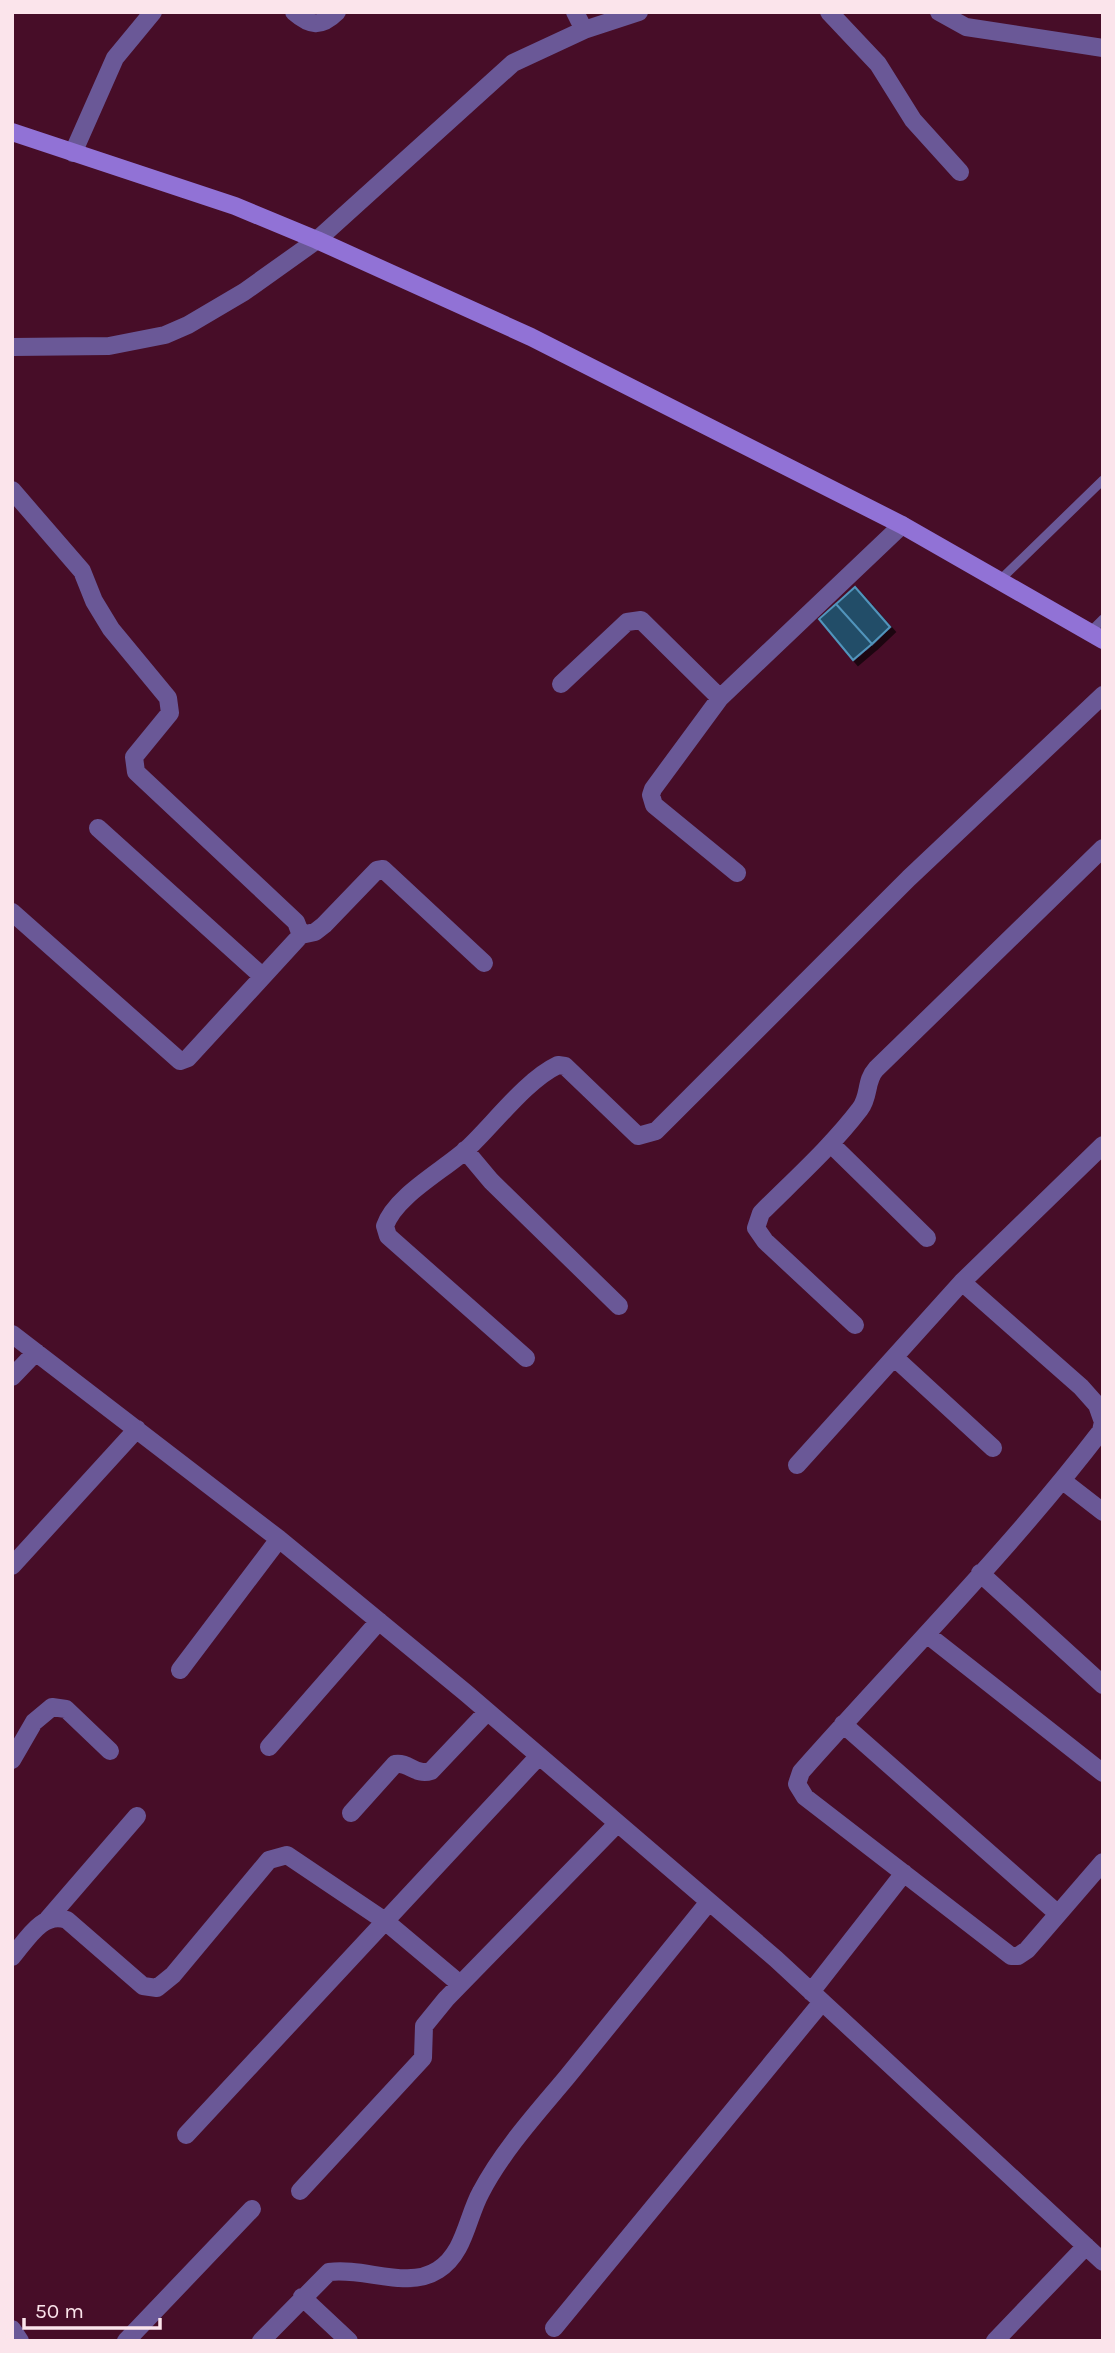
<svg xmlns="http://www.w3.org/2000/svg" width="1115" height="2353" font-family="Karla,sans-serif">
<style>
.building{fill:#234e67;stroke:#5194bc;stroke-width:2;filter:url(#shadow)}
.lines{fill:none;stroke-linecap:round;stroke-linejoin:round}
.service{stroke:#6a5897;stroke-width:9}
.minor{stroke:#6a5897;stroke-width:18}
.secondary{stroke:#9172d6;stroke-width:18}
</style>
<defs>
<filter id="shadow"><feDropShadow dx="5" dy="5" stdDeviation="0" flood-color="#0009"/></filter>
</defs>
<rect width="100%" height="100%" fill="#470d28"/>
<!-- building -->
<path class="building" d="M855,587L890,627L872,644L836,604Z
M836,604L872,644L853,660L819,619Z"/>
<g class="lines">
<!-- service -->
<path class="service" d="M999,581L1103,480
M1090,632L1103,619"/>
<!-- minor -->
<path class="minor" d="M294,12C310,26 321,28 337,12
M575,12L584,30
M829,12L878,64L913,120L960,172
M939,12L966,27L1103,48
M73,153L115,58L153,12
M12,347L109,346L165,335L188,325L244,292L317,240L513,63L584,30L639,12
M12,490L82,571L94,601L111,629L168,698L170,713L134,757L136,772L296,922L301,935L188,1058L180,1061L12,912
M561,684L627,622L641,620L720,698
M98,828L262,976
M737,873L654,805L651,795L653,789L720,698L902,525
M301,935L315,932L324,925L377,870L383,869L484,963
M831,1144L927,1238
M465,1150L491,1181L619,1306
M962,1282L1081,1387L1097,1405L1103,1422
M855,1325L765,1241L756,1228L761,1213C795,1179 831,1147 860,1109C870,1096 865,1081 876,1069L1103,848
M12,1334L279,1539L466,1693L776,1959L1103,2262
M526,1358L388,1236L385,1226C395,1196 444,1170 467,1149C493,1125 526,1080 558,1065L565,1066L638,1136L656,1131L909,878L1103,695
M895,1358L993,1448
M12,1377L36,1352
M1103,1422L1101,1431C1009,1551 901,1659 801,1772L797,1784L805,1797L1011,1956H1018L1027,1950L1103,1862
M797,1465L962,1282L1103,1145
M1063,1481L1103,1512
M12,1566L137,1429
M980,1573L1103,1685
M929,1636L1103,1773
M180,1670L279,1539
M843,1724L1057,1913
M269,1747L379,1621
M12,1760L34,1722L52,1707L66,1709L110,1751
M351,1813L395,1764C409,1762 416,1776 431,1771L487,1712
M48,1919L137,1816
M12,1957C26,1941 43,1910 67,1920L143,1986L157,1988L173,1975L269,1860L287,1855L385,1921L460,1984
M811,1992L904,1873
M186,2135L538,1757
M300,2191L423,2058L424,2026L446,1999L616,1825
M302,2297L349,2341
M554,2328L822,2002
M12,2329L20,2341
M126,2341L252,2209
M261,2341L329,2272C365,2267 407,2290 438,2270C465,2253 467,2217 481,2192C503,2150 537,2113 567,2077C614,2019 661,1961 708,1903
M995,2341L1086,2246"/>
<!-- secondary -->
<path class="secondary" d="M12,132L235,206L317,240L531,337L902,525L1103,640"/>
</g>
<!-- border -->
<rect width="1115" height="2353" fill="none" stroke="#fbe4eb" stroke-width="28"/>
<!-- scale -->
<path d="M24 2318v10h136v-10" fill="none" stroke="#fbe4eb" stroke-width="3.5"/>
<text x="35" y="2318" font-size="21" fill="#fbe4eb" stroke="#470d28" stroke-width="5" paint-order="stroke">50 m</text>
</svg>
